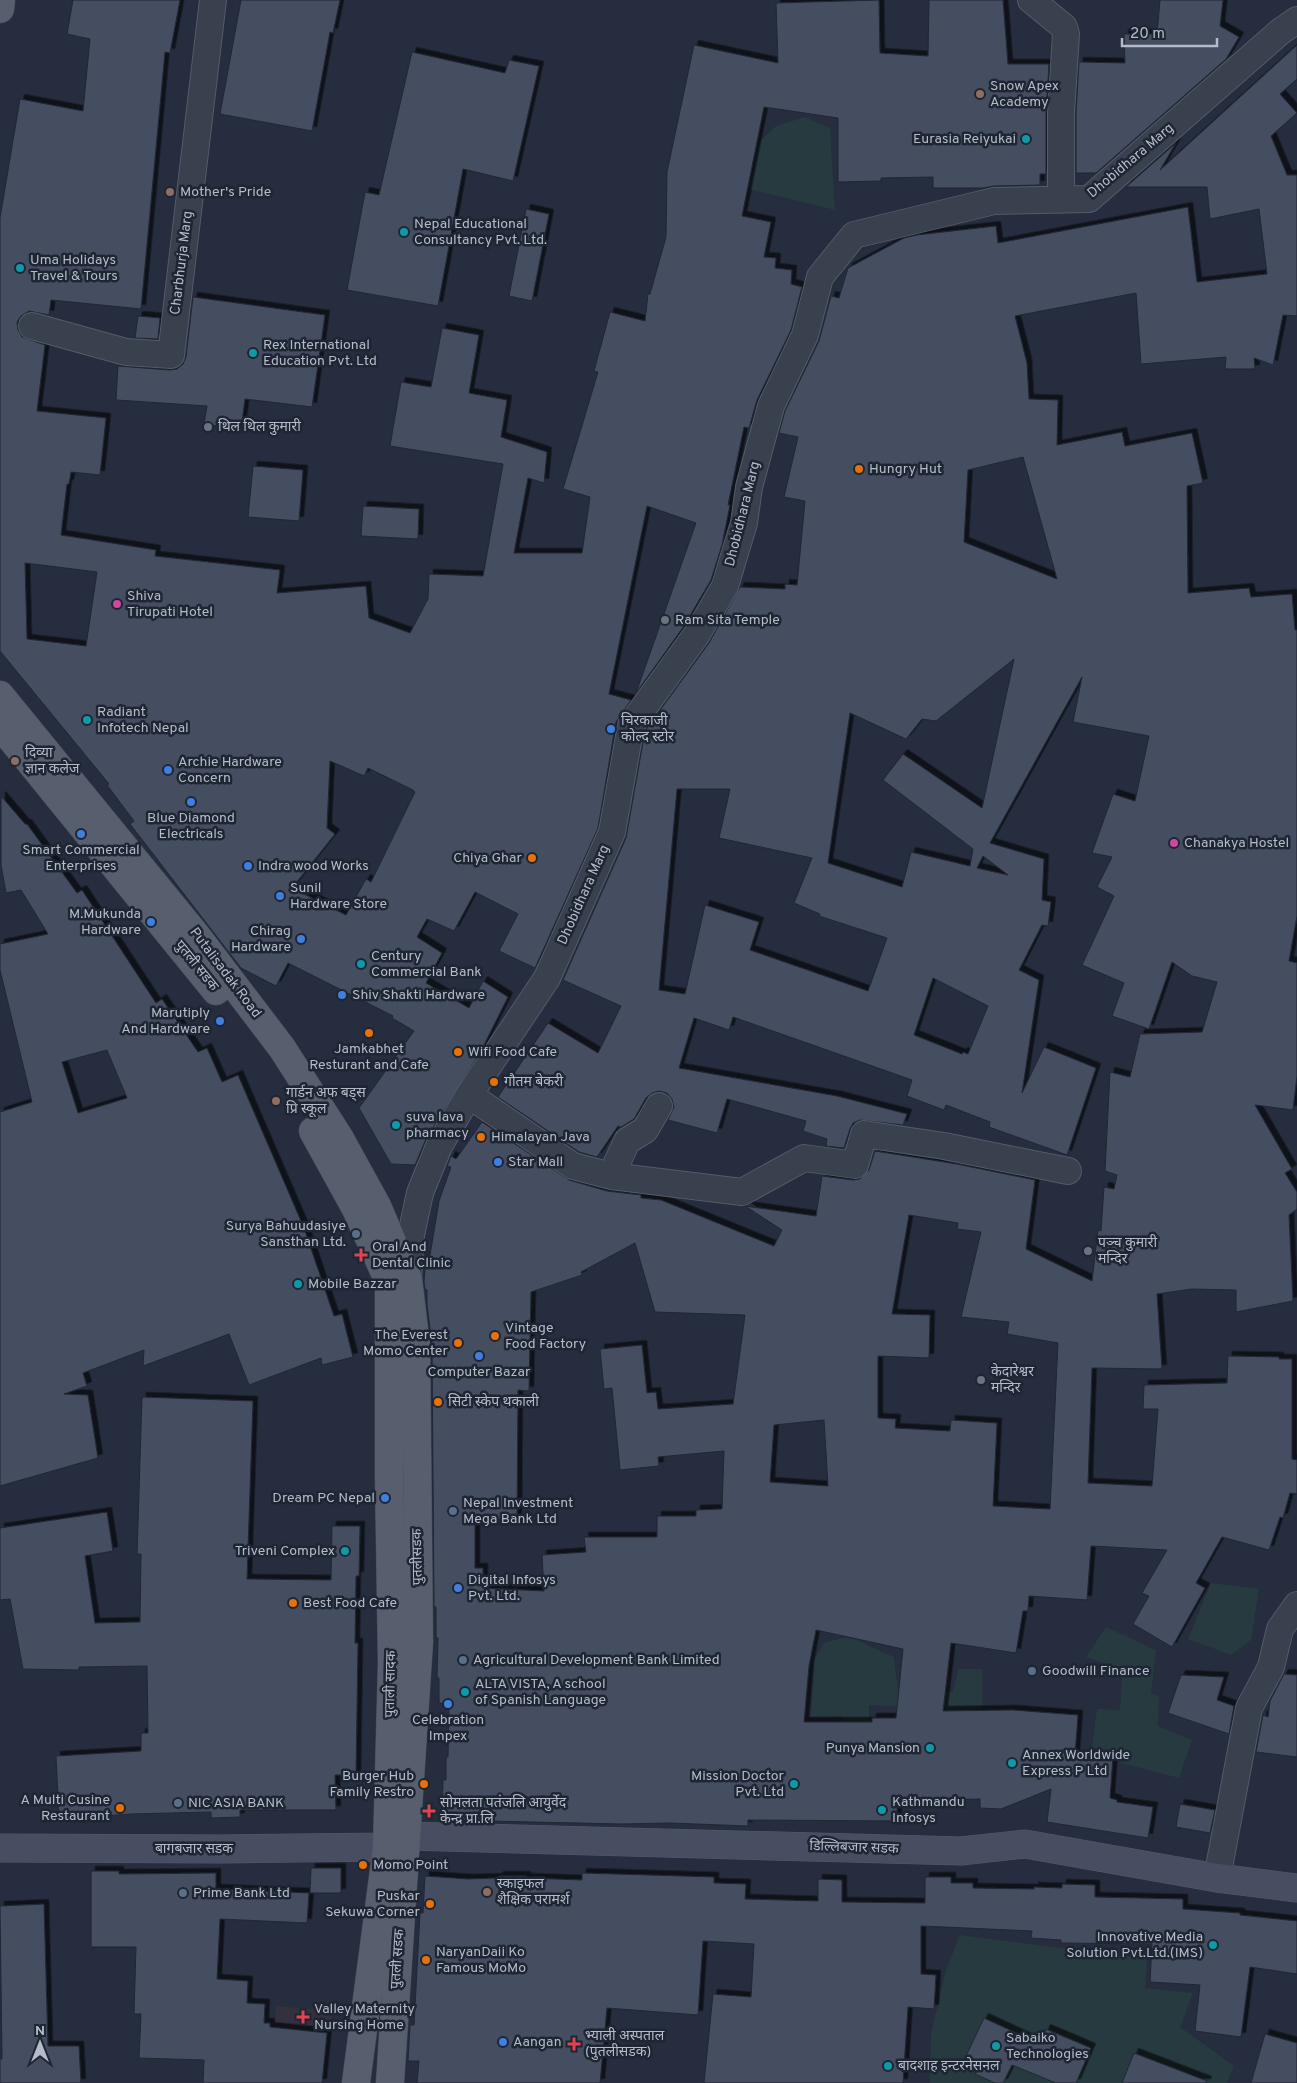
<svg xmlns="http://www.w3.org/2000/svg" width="1297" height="2083" font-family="Overpass,'Noto Sans Devanagari',sans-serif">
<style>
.medical{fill:#34313f}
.green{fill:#273a3f}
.building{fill:#444d60;stroke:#202735;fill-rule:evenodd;filter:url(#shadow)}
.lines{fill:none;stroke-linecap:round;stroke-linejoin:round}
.minor-casing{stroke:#545b69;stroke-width:28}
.secondary-casing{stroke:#545b69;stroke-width:29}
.primary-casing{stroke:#424957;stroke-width:29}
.minor{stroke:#39404e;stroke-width:26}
.secondary{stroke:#474e61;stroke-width:28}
.primary{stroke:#575e6e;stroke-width:28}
.education-dot{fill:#8d6e63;stroke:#1e2533;stroke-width:2}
.culture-dot{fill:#0f9aa8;stroke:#1e2533;stroke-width:2}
.worship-dot{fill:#6b7280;stroke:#1e2533;stroke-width:2}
.food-dot{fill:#e8710a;stroke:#1e2533;stroke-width:2}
.hotel-dot{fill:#d1479c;stroke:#1e2533;stroke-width:2}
.shop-dot{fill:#3f7fe0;stroke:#1e2533;stroke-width:2}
.service-dot{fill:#5c6f8a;stroke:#1e2533;stroke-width:2}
.health-dot{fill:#e0444e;stroke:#1e2533;stroke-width:2}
.labels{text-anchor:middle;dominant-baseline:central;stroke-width:5;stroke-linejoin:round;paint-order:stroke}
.poi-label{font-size:14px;fill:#b5bbc9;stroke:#1e2533;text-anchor:start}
.street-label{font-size:14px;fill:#b5bbc9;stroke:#1e2533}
</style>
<defs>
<filter id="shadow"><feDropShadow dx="4.5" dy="-4.5" stdDeviation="0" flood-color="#0009"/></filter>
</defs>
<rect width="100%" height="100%" fill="#252d3e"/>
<!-- medical -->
<path class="medical" d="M276,2006L332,2011L330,2028L274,2023Z"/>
<!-- green -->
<path class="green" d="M805,117L830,128L835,210L749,189L760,141L776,126Z
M1211,1583L1259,1589L1251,1640L1231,1655L1188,1639Z
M1106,1627L1156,1650L1151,1693L1159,1697L1158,1726L1192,1740L1179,1778L1118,1762L1114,1754L1092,1747L1097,1709L1120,1710L1122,1679L1112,1666L1086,1657Z
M842,1638L854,1639L894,1657L898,1690L953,1692L958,1669H982V1711L869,1705L870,1776L841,1758L842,1716L811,1717L815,1658L824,1643Z
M960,1935L1147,1959L1145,1988L1193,1993L1180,2027L1234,2066L1227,2083H930L931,2034L946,1970Z"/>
<!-- building -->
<path class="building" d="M73,0H180L170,53L165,52L141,309L51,300L49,315L29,311L21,316L17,322L18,330L22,337L45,345L37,411L106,418L100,475L71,472L69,484H67L61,535L156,550L155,556L280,570L277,593L366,586L369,618L410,633L428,599L429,574L483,576L503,464L390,446L401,382L431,387L442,328L479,335L469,393L507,400L501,437L547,452L544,483L528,478L514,553H582L590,497L563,489L598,372L594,371L610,312L645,321L648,294H650L666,237L667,172L694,45L778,63L776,3L879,0L880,53L928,56L929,0H1003L1008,64H1049L1046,113V174H1040V185L994,186L983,188H933V177L881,178V181L838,182V118L764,107L742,216L771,222L764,257L776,258L775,268L792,270L791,284L802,287L791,330L757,400L749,428L744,427L728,505H730L722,545L711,580L684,626L636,693L696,523L647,506L609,694L631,700L616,722L598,828L535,968L499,951L518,914L475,892L454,931L427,919L417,937L442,953L426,983L469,1008L483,981L508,997L481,1051L426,1139L415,1165L391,1164L359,1108L414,1031L392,1018L393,1016L288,963L276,986L241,968L130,824L134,821L107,785L109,784L0,651V218L20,99L83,111L90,39L67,34ZM25,563L97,572L86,646L27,639ZM330,761L364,776L368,768L413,790L415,792L371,882L366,879L346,915L292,888L335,834L327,828Z
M241,0H340L333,33L330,32L312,131L220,114Z
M1160,0H1223L1220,26L1239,37L1226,59L1096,173H1076V113L1079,62L1125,63L1124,34H1157Z
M1297,45V79L1280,94L1297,113L1271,136L1287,175H1297V316L1283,315L1273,365L1254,358L1255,369H1225L1226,357L1141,364L1136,293L1015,316L1027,363L1029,399L1058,400L1057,445L1122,432L1125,446L1192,433L1203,483L1187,486L1188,593L1249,588L1251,597L1292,594L1295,630H1297V916L1289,961L1297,963V1076L1293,1110L1255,1105L1292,1169L1285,1173L1297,1192V1209L1289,1215L1293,1301L1236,1312V1290L1192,1289L1157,1294L1162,1369L1092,1368L1088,1483L1152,1486L1158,1409H1143L1144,1385L1227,1383L1228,1356L1279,1357V1359H1292V1459L1297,1460V1494L1290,1493L1283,1518L1280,1517L1269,1550L1222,1537L1196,1583L1205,1588L1172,1647L1133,1624L1149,1596L1142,1593L1167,1550L1091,1546L1087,1600L1029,1596L1028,1611H1023L1016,1653L951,1643L943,1711L1013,1710L1078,1715L1075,1755L1113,1757L1110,1798L1117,1800V1802L1153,1807L1148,1838L1047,1822L1051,1789L1001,1809L980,1808V1799L897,1801V1821L748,1820V1826L670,1823L621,1824L442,1820L443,1780H446V1757H448L449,1704L439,1703V1678H437L438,1638H436V1607H434L432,1346L427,1304V1290L425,1289L424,1282L426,1255H430L439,1201L451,1167L447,1166L451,1156L456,1159L482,1122L569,1180L607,1191L641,1195V1198L661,1200L774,1246L782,1230L745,1206L816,1216L822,1176L853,1180L860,1179L869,1170L875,1151L957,1164L1035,1180L1026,1249L1092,1281L1098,1230L1101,1231L1104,1187L1114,1189L1117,1175L1105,1171L1110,1072L1130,1077L1140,1034L1202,1032L1217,982L1192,976L1172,962L1149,1029L1112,1016L1124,983L1082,965L1114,896L1097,887L1112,857L1092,853L1113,794L1135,801L1149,736L1073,722L1082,677L990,843L1044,859L1042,900L1051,902L1048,926L1042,925L1019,970L1039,980L1022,1093L1044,1047L1096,1068L1067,1155L989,1127L990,1122L946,1105L944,1110L907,1096L912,1080L733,1017L729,1030L694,1018L679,1068L837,1096L907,1114L903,1125L860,1120L853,1123L850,1129L844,1148L826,1146L827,1139L803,1131L806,1121L727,1099L717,1133L668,1120L674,1107L672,1099L667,1093L659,1091L652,1093L646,1098L634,1119L621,1127L618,1126L597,1157L579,1152L498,1097L548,1023L598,1053L621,1006L563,980L626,838L645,731L709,643L740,587L785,589V584L797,585L805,501L784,497L798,437L779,433L785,411L819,341L831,296L839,298L848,268L904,238L917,235L996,226L998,243L1188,207L1197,282L1267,274L1259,209L1210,219L1207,187H1126L1176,143L1160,170ZM1023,457L1057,579L964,542L968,470ZM1014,659L982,808L903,754L883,780L973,849L970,866L911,852L902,887L828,863L850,713L906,739L922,719L936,721ZM677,789H730L719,838L812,858L794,903L820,914L819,916L887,938L868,991L750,950L759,922L705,905L685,994L659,990ZM983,856L1008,875L977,868ZM933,978L988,1006L968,1054L963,1052L962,1054L914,1035ZM909,1215L958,1223L957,1229L981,1232L961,1317L1009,1322L1007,1334L1058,1343L1050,1509L993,1506L997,1423L951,1420L950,1431L895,1428L896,1419L878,1418V1356L929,1358L930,1315L892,1314ZM635,1243L655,1312L745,1315L733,1404L658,1409L656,1392L647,1393L642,1345L600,1349L604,1389L612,1388L620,1470L659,1466L658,1457L724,1451L722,1509L696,1510V1516H657V1537H584L586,1552L542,1555L544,1591L483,1588V1568H475V1520L517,1519L518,1390L529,1391L531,1292L582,1275L581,1272ZM824,1420L828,1486L770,1482L774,1425ZM816,1630L903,1649L896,1718H872V1722H804L809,1666Z
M412,52L505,73L509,60L539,66L513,181L463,169L438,306L347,290L365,192L379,195Z
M526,209L549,214L532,301L509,296Z
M193,297L325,315L312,407L245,399L241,429L204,424L207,406L116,400L118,366L170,370L177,369L183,364L186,357Z
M138,316L160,318L158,339L135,338Z
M253,466L303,470L299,521L248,517Z
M363,506L419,509L418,539L361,536Z
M1,796L25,824H27L77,893L82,890L156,1003L162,999L198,1052L207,1048L222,1082L238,1075L304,1228L334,1316L342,1314L353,1357L322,1365L321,1358L249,1385L229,1334L143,1366L144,1350L83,1373L87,1386L64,1394L88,1395L98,1458L0,1486V1112L32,1102L0,970V944L48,934L21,890L6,893L1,865ZM107,1050L127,1098L78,1113L62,1062Z
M142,1397L253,1401L247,1579L331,1580L332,1526H360L359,1576H356L355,1643H358L356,1775H335L336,1810H240V1817L211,1818V1812L130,1814L59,1819L56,1756L141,1751V1733H148L147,1666L79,1667V1670L23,1669L10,1599L0,1600V1528L107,1512L113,1551L85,1556L95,1623L140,1622L141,1554H137Z
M1284,1674L1297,1675V1757L1256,1752L1263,1715L1268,1717L1270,1701Z
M1181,1675L1224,1677L1217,1700L1234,1706L1229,1734L1168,1713Z
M1180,1804L1215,1810L1210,1833L1176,1827Z
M311,1868H341V1893H310Z
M91,1871H119V1874L216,1873V1889L309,1893L307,1923L220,1919L217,1979L248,1981L247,2003L265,2004L264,2023H270V2027L327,2033L322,2083H203L204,2060L139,2058L141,2014H134L136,1947H91Z
M582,1873L714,1877V1883L746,1884L745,1899L818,1901V1879L842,1880V1902L925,1903V1877H951V1883H973V1888L1034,1889V1887L1062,1888V1884L1095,1885V1897L1183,1899V1909L1240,1913V1915L1297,1921V1974L1250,1967L1241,2037L1195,2031L1200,1985L1150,1982L1152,1944L1061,1943V1940L1031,1938L1032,1931L921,1926V1974L936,1975L934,2009L908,2007L903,2083H704L713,1994L751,1997L754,1944L703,1941L698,2015L607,2008L600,2083H417L419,2061H408L410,2025H414L420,1913H423L425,1876L468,1879L499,1878V1876H526V1878L582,1880Z
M44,1904L48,2046H79L81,2083H0V2059H2L0,1906Z
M984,2018L1040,2044L1046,2029L1091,2048L1076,2083H1056L1012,2065L1003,2083H995L975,2074L981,2062L966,2056Z
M1265,2034L1297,2043V2083H1251Z
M1134,2053L1207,2081L1206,2083H1122Z"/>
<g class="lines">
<defs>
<path id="minor" d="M1031,0L1064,27L1066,34L1061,113V200
M32,326L126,352L171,355L213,0
M469,1095L573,1166L611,1176L742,1192L804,1158L855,1165L864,1134L944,1146L1068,1171
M611,1176L627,1141L645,1130L659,1106
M408,1279L411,1235L420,1193L439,1146L469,1095L547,978L612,832L631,725L697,634L725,586L744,523L749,487L771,406L805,335L820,277L854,235L994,201L1089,199L1281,31L1297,20
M1217,1878L1249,1708L1271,1667L1280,1629L1297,1605"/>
<path id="secondary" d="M0,1848L223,1849L387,1847L406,1836L961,1851L1025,1844L1217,1878L1297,1888"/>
<path id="primary" d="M0,9L1,0
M0,695L196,935L282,1048L339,1137L377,1206L408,1279L416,1346L419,1642L390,2083
M0,725L216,991
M313,1131L356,1209L389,1282V1478L392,1663L387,1847L356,2083"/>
</defs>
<!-- minor casing -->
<use href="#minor" class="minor-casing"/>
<!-- secondary casing -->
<use href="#secondary" class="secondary-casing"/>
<!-- primary casing -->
<use href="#primary" class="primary-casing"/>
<!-- minor -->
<use href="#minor" class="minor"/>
<!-- secondary -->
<use href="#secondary" class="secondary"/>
<!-- primary -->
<use href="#primary" class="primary"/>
</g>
<!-- markers -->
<g class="education-dot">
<circle cx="980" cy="94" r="5"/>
<circle cx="170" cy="192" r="5"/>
<circle cx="15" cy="761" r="5"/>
<circle cx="276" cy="1101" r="5"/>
<circle cx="487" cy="1892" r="5"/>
</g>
<g class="culture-dot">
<circle cx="1026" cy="139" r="5"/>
<circle cx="404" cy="232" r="5"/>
<circle cx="20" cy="268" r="5"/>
<circle cx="253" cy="353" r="5"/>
<circle cx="87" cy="720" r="5"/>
<circle cx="361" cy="964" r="5"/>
<circle cx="396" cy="1125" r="5"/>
<circle cx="298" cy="1284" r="5"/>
<circle cx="345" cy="1551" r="5"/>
<circle cx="465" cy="1692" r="5"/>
<circle cx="930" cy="1748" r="5"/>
<circle cx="1012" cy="1763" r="5"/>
<circle cx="794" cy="1784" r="5"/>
<circle cx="882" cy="1810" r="5"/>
<circle cx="1213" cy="1945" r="5"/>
<circle cx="996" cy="2046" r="5"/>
<circle cx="888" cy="2066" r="5"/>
</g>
<g class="worship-dot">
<circle cx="208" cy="427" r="5"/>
<circle cx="665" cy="620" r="5"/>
<circle cx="1088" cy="1251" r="5"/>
<circle cx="981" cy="1380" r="5"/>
</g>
<g class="food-dot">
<circle cx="859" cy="469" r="5"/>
<circle cx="532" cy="858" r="5"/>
<circle cx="369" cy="1033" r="5"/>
<circle cx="458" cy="1052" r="5"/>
<circle cx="494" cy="1082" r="5"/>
<circle cx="481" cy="1137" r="5"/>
<circle cx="495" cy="1336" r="5"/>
<circle cx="458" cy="1343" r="5"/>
<circle cx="438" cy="1402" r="5"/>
<circle cx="293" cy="1603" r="5"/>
<circle cx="424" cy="1784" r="5"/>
<circle cx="120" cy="1808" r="5"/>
<circle cx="363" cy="1865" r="5"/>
<circle cx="430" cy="1904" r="5"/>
<circle cx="426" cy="1960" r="5"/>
</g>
<g class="hotel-dot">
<circle cx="117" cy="604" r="5"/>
<circle cx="1174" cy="843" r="5"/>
</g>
<g class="shop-dot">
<circle cx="611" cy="729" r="5"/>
<circle cx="168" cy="770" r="5"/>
<circle cx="191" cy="802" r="5"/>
<circle cx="81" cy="834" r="5"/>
<circle cx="248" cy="866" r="5"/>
<circle cx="280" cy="896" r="5"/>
<circle cx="151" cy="922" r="5"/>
<circle cx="301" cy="939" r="5"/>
<circle cx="342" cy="995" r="5"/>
<circle cx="220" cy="1021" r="5"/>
<circle cx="498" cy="1162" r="5"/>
<circle cx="479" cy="1356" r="5"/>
<circle cx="385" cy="1498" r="5"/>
<circle cx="458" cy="1588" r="5"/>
<circle cx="448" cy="1704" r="5"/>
<circle cx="503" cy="2042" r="5"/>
</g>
<g class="service-dot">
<circle cx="356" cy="1234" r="5"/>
<circle cx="453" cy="1511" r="5"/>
<circle cx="463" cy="1660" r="5"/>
<circle cx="1032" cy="1671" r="5"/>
<circle cx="178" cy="1803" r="5"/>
<circle cx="183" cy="1893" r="5"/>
</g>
<g class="health-dot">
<path d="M358.5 1247.5h5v5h5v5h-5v5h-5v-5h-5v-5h5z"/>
<path d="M426.5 1803.5h5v5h5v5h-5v5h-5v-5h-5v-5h5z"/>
<path d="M300.5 2009.5h5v5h5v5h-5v5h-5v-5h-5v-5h5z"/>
<path d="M571.5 2036.5h5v5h5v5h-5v5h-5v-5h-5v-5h5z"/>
</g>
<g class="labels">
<!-- poi labels -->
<g class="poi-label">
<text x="990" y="86">Snow Apex<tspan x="990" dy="16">Academy</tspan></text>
<text x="1016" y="139" text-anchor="end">Eurasia Reiyukai</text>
<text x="180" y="192">Mother's Pride</text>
<text x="414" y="224">Nepal Educational<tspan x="414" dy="16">Consultancy Pvt. Ltd.</tspan></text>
<text x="30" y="260">Uma Holidays<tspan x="30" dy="16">Travel &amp; Tours</tspan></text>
<text x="263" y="345">Rex International<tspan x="263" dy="16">Education Pvt. Ltd</tspan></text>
<text x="218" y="427">थिल थिल कुमारी</text>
<text x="869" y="469">Hungry Hut</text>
<text x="127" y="596">Shiva<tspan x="127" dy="16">Tirupati Hotel</tspan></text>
<text x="675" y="620">Ram Sita Temple</text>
<text x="97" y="712">Radiant<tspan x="97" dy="16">Infotech Nepal</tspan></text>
<text x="621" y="721">चिरकाजी<tspan x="621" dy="16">कोल्द स्टोर</tspan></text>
<text x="25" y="753">दिव्या<tspan x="25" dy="16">ज्ञान कलेज</tspan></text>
<text x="178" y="762">Archie Hardware<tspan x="178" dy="16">Concern</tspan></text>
<text x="191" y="818" text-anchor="middle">Blue Diamond<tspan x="191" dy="16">Electricals</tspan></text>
<text x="1184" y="843">Chanakya Hostel</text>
<text x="81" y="850" text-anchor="middle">Smart Commercial<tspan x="81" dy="16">Enterprises</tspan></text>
<text x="522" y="858" text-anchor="end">Chiya Ghar</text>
<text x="258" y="866">Indra wood Works</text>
<text x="290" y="888">Sunil<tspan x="290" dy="16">Hardware Store</tspan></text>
<text x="141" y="914" text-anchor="end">M.Mukunda<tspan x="141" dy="16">Hardware</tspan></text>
<text x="291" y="931" text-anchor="end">Chirag<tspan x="291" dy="16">Hardware</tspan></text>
<text x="371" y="956">Century<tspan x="371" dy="16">Commercial Bank</tspan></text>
<text x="352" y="995">Shiv Shakti Hardware</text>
<text x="210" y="1013" text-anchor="end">Marutiply<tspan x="210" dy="16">And Hardware</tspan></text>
<text x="369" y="1049" text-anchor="middle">Jamkabhet<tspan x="369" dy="16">Resturant and Cafe</tspan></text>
<text x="468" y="1052">Wifi Food Cafe</text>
<text x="504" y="1082">गौतम बेकरी</text>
<text x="286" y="1093">गार्डन अफ बड्स<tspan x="286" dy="16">प्रि स्कूल</tspan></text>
<text x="406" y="1117">suva lava<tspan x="406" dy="16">pharmacy</tspan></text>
<text x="491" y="1137">Himalayan Java</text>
<text x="508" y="1162">Star Mall</text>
<text x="346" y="1226" text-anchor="end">Surya Bahuudasiye<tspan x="346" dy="16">Sansthan Ltd.</tspan></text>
<text x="1098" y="1243">पञ्च कुमारी<tspan x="1098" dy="16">मन्दिर</tspan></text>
<text x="372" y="1247">Oral And<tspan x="372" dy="16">Dental Clinic</tspan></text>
<text x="308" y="1284">Mobile Bazzar</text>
<text x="505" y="1328">Vintage<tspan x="505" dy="16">Food Factory</tspan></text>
<text x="448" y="1335" text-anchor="end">The Everest<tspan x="448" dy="16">Momo Center</tspan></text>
<text x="479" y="1372" text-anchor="middle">Computer Bazar</text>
<text x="991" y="1372">केदारेश्वर<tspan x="991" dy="16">मन्दिर</tspan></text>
<text x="448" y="1402">सिटी स्केप थकाली</text>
<text x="375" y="1498" text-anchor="end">Dream PC Nepal</text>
<text x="463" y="1503">Nepal Investment<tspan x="463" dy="16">Mega Bank Ltd</tspan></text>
<text x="335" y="1551" text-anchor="end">Triveni Complex</text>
<text x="468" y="1580">Digital Infosys<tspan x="468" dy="16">Pvt. Ltd.</tspan></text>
<text x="303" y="1603">Best Food Cafe</text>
<text x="473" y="1660">Agricultural Development Bank Limited</text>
<text x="1042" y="1671">Goodwill Finance</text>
<text x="475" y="1684">ALTA VISTA, A school<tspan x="475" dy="16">of Spanish Language</tspan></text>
<text x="448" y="1720" text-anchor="middle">Celebration<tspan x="448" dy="16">Impex</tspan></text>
<text x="920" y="1748" text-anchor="end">Punya Mansion</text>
<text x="1022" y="1755">Annex Worldwide<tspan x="1022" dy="16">Express P Ltd</tspan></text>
<text x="414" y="1776" text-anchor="end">Burger Hub<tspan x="414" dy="16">Family Restro</tspan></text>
<text x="784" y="1776" text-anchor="end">Mission Doctor<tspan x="784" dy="16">Pvt. Ltd</tspan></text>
<text x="110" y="1800" text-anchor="end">A Multi Cusine<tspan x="110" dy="16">Restaurant</tspan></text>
<text x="892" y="1802">Kathmandu<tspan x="892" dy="16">Infosys</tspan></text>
<text x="188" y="1803">NIC ASIA BANK</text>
<text x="440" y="1803">सोमलता पतंजलि आयुर्वेद<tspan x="440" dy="16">केन्द्र प्रा.लि</tspan></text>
<text x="373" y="1865">Momo Point</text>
<text x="497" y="1884">स्काइफल<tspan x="497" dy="16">शैक्षिक परामर्श</tspan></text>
<text x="193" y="1893">Prime Bank Ltd</text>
<text x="420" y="1896" text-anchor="end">Puskar<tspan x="420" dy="16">Sekuwa Corner</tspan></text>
<text x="1203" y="1937" text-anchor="end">Innovative Media<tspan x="1203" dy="16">Solution Pvt.Ltd.(IMS)</tspan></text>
<text x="436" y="1952">NaryanDaii Ko<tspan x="436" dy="16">Famous MoMo</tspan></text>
<text x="314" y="2009">Valley Maternity<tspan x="314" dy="16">Nursing Home</tspan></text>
<text x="585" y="2036">भ्याली अस्पताल<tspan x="585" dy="16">(पुतलीसडक)</tspan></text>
<text x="1006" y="2038">Sabaiko<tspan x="1006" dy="16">Technologies</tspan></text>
<text x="513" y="2042">Aangan</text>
<text x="898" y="2066">बादशाह इन्टरनेसनल</text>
</g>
<!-- street labels -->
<g class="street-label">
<text transform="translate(1131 161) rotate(-40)">Dhobidhara Marg</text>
<text transform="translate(182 263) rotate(-83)">Charbhurja Marg</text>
<text transform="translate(743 514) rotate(-76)">Dhobidhara Marg</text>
<text transform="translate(584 895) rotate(-66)">Dhobidhara Marg</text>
<text transform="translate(196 966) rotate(51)">पुतली सडक</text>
<text transform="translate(225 973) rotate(53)">Putalisadak Road</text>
<text transform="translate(418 1557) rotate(-91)">पुतलीसडक</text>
<text transform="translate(391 1684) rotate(-89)">पुताली सादक</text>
<text transform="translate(854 1848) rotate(2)">डिल्लिबजार सडक</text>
<text x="194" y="1849">बागबजार सडक</text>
<text transform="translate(398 1959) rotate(-86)">पुतली सडक</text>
</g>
</g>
<!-- north arrow -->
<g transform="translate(40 2043)" stroke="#1e2533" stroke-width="4" paint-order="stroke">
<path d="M0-4L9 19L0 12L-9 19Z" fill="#b5bbc9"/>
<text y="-8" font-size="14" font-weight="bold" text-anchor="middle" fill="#b5bbc9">N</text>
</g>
<!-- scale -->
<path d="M1122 38v8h95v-8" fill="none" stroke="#b5bbc9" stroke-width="2.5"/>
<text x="1130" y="38" font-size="15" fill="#b5bbc9" stroke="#1e2533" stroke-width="4" paint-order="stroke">20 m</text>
</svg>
